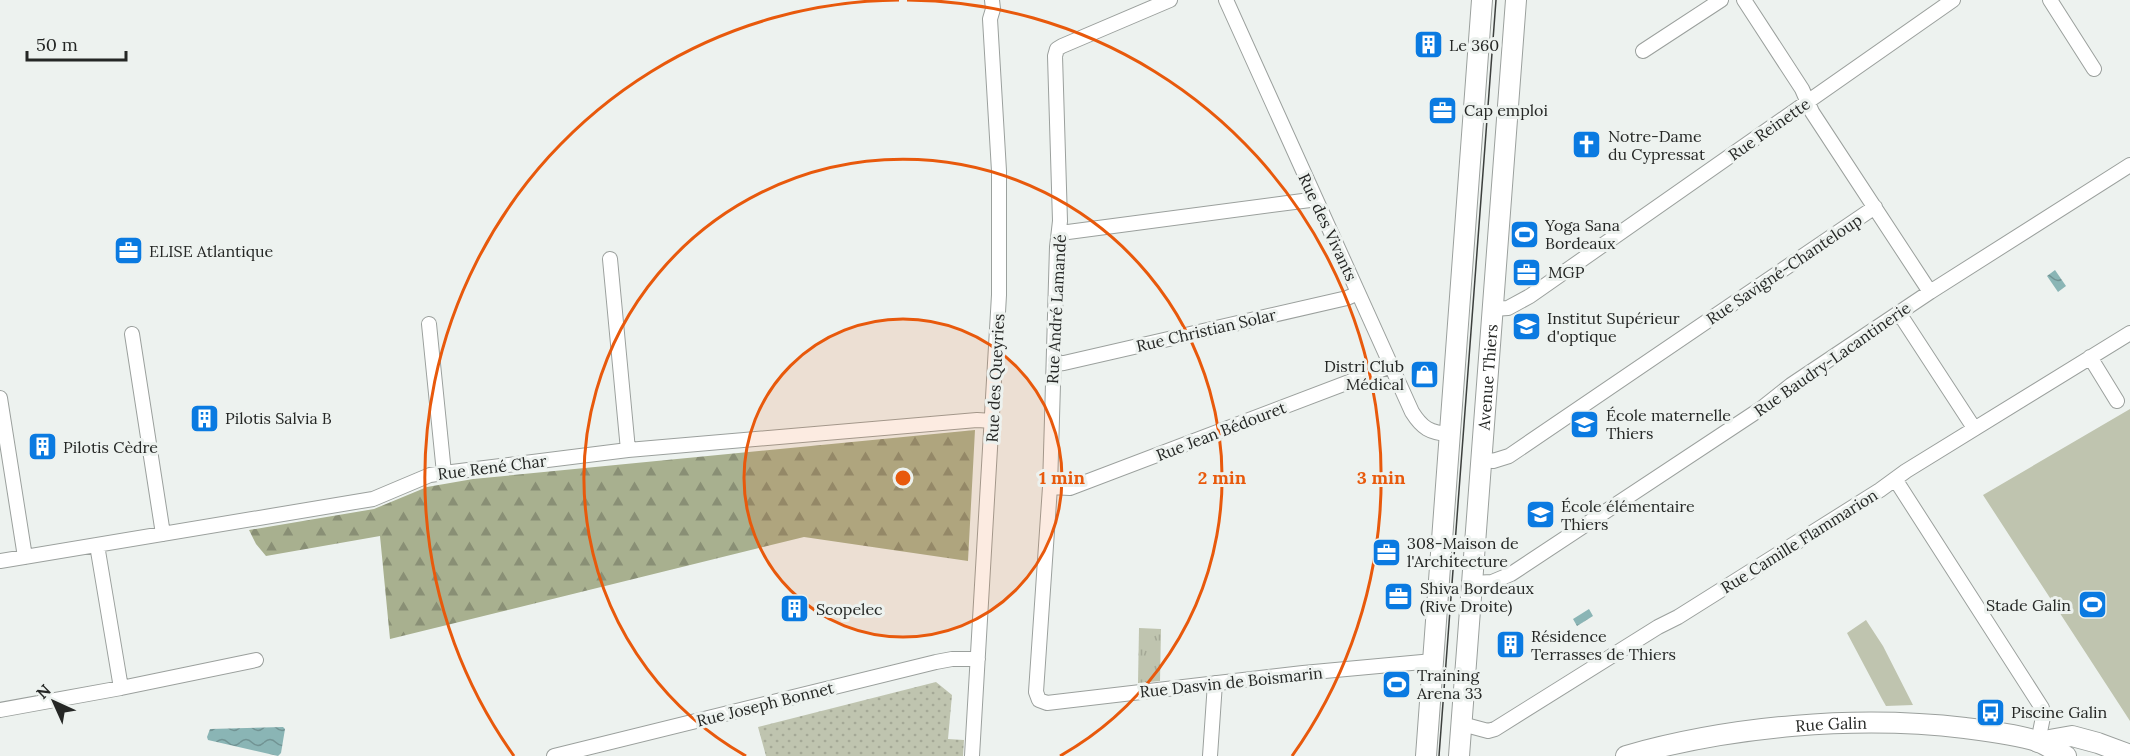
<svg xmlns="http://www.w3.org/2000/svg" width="2130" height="756" font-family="Lora,serif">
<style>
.grass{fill:#bfc4af}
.forest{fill:url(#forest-firs)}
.park{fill:url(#park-tufts)}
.garden{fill:url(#garden-dots)}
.water{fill:url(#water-waves)}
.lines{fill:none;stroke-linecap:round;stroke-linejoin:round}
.minor-casing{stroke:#9ba09d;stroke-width:16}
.secondary-casing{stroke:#9ba09d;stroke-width:22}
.minor{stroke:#fff;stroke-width:14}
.secondary{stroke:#fff;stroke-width:20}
.tram{stroke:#3c3f3d;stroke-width:1.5}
.ring{fill:none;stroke:#e8590c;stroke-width:3}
.labels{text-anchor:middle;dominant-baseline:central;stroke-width:6;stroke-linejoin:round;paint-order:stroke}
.poi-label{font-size:16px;fill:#252725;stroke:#edf2ef;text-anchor:start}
.street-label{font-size:16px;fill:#252725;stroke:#edf2ef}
.centre{fill:#e8590c;stroke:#edf2ef;stroke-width:3}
.ring-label{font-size:18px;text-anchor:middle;font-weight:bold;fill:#e8590c;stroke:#edf2ef;stroke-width:6;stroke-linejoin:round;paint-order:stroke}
</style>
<defs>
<pattern id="forest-firs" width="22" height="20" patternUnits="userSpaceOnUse" patternTransform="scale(1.5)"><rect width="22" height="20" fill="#a8b08f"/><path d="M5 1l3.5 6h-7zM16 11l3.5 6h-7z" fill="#898f75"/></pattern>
<pattern id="park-tufts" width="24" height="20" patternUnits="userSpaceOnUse" patternTransform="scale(1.5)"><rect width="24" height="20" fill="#bfc4af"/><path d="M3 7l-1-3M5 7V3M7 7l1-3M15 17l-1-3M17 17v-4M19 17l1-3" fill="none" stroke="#a4a896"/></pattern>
<pattern id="garden-dots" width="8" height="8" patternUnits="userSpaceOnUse" patternTransform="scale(1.5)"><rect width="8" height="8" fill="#bfc4af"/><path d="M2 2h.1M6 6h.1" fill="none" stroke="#a4a896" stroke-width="1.8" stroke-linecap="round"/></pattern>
<pattern id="water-waves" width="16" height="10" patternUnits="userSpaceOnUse" patternTransform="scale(1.5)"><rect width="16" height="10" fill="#8ab5b5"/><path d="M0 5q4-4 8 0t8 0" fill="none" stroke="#719393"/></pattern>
</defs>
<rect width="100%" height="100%" fill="#edf2ef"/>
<!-- grass -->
<path class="grass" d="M2130,409V721L1983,495Z
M1866,620L1883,646L1913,705L1886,706L1882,699L1847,633Z"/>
<!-- forest -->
<path class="forest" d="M975,430L968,561L804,537L390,639L380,536L266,556L256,544L249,530L374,509L427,487L473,479Z"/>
<!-- park -->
<path class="park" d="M1139,628L1161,629L1160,681L1138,683Z"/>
<!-- garden -->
<path class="garden" d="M936,682L952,695L948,739L964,740L963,756H766L758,727Z"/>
<!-- water -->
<path class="water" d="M2055,270L2066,286L2058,292L2047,276Z
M1589,609L1593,616L1577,626L1573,619Z
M283,727L285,729L281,753L278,756L208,740L207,737L210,729Z"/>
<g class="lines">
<defs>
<path id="minor" d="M1170,0L1062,46L1057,49L1055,56L1060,221L1057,247L1050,487L1036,692L1039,700L1047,703L1303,673L1433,661
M1226,0L1412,412C1422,428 1430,433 1449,434
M1744,0L1802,89L1812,112L1930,292
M2050,0L2094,69
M1643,51L1721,0
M1060,231L1068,232L1310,200L1315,198
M610,259L628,450
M1493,309L1508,308L1530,296L1953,0
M1899,313L1974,428
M429,324L444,473
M132,334L163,534
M2090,357L2117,401
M1054,364L1064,363L1347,298L1358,293
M0,398L25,557
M1481,459L1493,461L1509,456L1875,207
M1895,479L2042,708L2043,717L2038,742
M1050,487L1070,488L1391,366
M97,545L121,688
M0,561L373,499L430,475L444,473L628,450L977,420L993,421
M1472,583L1492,582L1511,574L1762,408L1791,385L1930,292L2130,165
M0,710L121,688L256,660
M1462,724L1488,731L1495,729L1658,627L1678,617L1880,490L1906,471L2130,333
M554,756L936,662L952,659H978
M972,756L999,295V171L990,19L993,9L992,0
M1210,756L1215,683"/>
<g id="secondary">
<path d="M2038,742L2072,736L2098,743L2130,755"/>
<path d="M1426,756L1482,0"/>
<path id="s1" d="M1459,756L1516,0"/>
<path id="s2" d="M1626,756C1731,726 1856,715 1965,728C1989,731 2015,734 2037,741C2047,745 2056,752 2066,756"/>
</g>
</defs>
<!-- minor casing -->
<use href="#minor" class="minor-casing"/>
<!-- secondary casing -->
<use href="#secondary" class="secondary-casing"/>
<!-- minor -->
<use href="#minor" class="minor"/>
<!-- secondary -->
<use href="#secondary" class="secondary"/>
<!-- tram -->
<path class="tram" d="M1439,756L1496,0"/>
</g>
<!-- distance rings -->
<circle cx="903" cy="478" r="159" fill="#e8590c" fill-opacity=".12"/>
<g class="ring">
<circle cx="903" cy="478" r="159"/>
<path d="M746 756A319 319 0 1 1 1060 756"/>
<path d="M514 756A478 478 0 0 1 899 0M907 0A478 478 0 0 1 1292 756"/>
</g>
<!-- icons -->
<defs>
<symbol id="building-square" viewBox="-11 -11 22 22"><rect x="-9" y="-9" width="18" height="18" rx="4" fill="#0a7ae1" stroke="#edf2ef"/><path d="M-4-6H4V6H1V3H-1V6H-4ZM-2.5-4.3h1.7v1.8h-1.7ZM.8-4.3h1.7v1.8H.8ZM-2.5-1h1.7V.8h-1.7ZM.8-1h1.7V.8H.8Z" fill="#fff"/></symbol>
<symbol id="office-square" viewBox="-11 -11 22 22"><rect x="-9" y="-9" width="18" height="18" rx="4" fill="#0a7ae1" stroke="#edf2ef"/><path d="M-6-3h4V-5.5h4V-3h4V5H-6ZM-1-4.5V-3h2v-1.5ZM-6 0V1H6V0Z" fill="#fff"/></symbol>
<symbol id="church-square" viewBox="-11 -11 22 22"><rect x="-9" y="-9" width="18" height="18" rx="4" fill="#0a7ae1" stroke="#edf2ef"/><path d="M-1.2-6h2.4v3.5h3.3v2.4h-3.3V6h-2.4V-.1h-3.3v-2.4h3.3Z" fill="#fff"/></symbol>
<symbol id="stadium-square" viewBox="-11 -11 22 22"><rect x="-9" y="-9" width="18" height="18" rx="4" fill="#0a7ae1" stroke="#edf2ef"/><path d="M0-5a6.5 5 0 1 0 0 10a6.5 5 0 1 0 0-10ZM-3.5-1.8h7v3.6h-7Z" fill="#fff"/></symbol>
<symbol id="university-square" viewBox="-11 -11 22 22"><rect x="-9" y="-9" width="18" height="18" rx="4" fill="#0a7ae1" stroke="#edf2ef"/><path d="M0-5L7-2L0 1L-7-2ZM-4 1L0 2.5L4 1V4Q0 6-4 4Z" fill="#fff"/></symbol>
<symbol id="shop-square" viewBox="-11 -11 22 22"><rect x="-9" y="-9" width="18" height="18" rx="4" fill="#0a7ae1" stroke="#edf2ef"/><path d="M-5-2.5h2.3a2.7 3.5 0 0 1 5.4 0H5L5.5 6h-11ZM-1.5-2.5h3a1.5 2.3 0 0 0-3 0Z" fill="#fff"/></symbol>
<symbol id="school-square" viewBox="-11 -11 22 22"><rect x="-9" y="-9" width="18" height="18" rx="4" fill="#0a7ae1" stroke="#edf2ef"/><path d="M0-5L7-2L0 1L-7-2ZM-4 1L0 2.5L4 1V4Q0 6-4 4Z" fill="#fff"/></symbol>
<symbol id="bus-square" viewBox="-11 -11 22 22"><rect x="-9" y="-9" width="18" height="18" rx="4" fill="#0a7ae1" stroke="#edf2ef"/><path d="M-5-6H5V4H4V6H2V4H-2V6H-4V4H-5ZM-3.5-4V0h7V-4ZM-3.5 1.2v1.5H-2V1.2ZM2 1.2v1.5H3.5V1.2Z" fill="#fff"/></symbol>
</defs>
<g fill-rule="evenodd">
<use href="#building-square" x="1412" y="28" width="33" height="33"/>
<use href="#office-square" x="1426" y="94" width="33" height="33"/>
<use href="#church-square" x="1570" y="128" width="33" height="33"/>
<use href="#stadium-square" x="1508" y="218" width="33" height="33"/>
<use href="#office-square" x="112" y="234" width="33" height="33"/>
<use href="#office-square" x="1510" y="256" width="33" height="33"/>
<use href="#university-square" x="1510" y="310" width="33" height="33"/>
<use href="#shop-square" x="1408" y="358" width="33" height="33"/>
<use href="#building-square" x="188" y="402" width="33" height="33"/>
<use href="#school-square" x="1568" y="408" width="33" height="33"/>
<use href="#building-square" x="26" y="430" width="33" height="33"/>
<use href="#school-square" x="1524" y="498" width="33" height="33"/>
<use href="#office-square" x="1370" y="536" width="33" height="33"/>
<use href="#office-square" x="1382" y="580" width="33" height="33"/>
<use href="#stadium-square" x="2076" y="588" width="33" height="33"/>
<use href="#building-square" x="778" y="592" width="33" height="33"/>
<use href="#building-square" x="1494" y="628" width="33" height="33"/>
<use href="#stadium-square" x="1380" y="668" width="33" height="33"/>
<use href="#bus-square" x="1974" y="696" width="33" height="33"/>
</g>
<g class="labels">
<!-- poi labels -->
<g class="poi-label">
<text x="1449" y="45">Le 360</text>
<text x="1464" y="110">Cap emploi</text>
<text x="1608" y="136">Notre-Dame<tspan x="1608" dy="18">du Cypressat</tspan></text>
<text x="1545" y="225">Yoga Sana<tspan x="1545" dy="18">Bordeaux</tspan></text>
<text x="149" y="251">ELISE Atlantique</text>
<text x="1548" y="272">MGP</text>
<text x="1547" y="318">Institut Supérieur<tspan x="1547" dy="18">d'optique</tspan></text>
<text x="1404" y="366" text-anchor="end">Distri Club<tspan x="1404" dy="18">Médical</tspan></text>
<text x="1606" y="415">École maternelle<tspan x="1606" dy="18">Thiers</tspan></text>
<text x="225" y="418">Pilotis Salvia B</text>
<text x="63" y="447">Pilotis Cèdre</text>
<text x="1561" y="506">École élémentaire<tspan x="1561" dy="18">Thiers</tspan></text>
<text x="1407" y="543">308-Maison de<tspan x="1407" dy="18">l'Architecture</tspan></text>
<text x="1420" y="588">Shiva Bordeaux<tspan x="1420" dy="18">(Rive Droite)</tspan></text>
<text x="2071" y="605" text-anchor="end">Stade Galin</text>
<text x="816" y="609">Scopelec</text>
<text x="1531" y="636">Résidence<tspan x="1531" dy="18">Terrasses de Thiers</tspan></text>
<text x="1417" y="675">Training<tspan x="1417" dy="18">Arena 33</tspan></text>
<text x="2011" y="712">Piscine Galin</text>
</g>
<!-- street labels -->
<g class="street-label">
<text transform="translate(1769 129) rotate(-35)">Rue Reinette</text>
<text transform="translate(1328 227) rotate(65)">Rue des Vivants</text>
<text transform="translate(1784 269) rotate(-34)">Rue Savigné-Chanteloup</text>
<text transform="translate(1056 309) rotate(-87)">Rue André Lamandé</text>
<text transform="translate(1206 330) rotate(-13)">Rue Christian Solar</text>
<text transform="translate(1832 359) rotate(-35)">Rue Baudry-Lacantinerie</text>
<text transform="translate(995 378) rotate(-87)">Rue des Queyries</text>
<text stroke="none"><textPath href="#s1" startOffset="380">Avenue Thiers</textPath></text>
<text transform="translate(1221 431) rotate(-21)">Rue Jean Bédouret</text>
<text transform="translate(492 467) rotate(-7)">Rue René Char</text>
<text transform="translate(1799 541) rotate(-32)">Rue Camille Flammarion</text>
<text transform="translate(1231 682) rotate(-6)">Rue Dasvin de Boismarin</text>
<text transform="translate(765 704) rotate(-14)">Rue Joseph Bonnet</text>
<text stroke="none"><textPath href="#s2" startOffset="208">Rue Galin</textPath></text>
</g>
</g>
<circle cx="903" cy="478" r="9" class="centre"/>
<g class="ring-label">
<text x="1062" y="484">1 min</text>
<text x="1222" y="484">2 min</text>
<text x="1381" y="484">3 min</text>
</g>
<!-- north arrow -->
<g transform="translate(54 702) rotate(315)" stroke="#edf2ef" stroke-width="4.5" paint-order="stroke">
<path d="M0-4.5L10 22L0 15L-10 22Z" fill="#252725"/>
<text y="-9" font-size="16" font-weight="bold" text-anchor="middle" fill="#252725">N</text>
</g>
<!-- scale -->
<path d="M27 51v9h99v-9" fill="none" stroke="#252725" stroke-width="3"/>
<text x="36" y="51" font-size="18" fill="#252725" stroke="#edf2ef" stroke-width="4.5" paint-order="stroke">50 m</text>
</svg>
